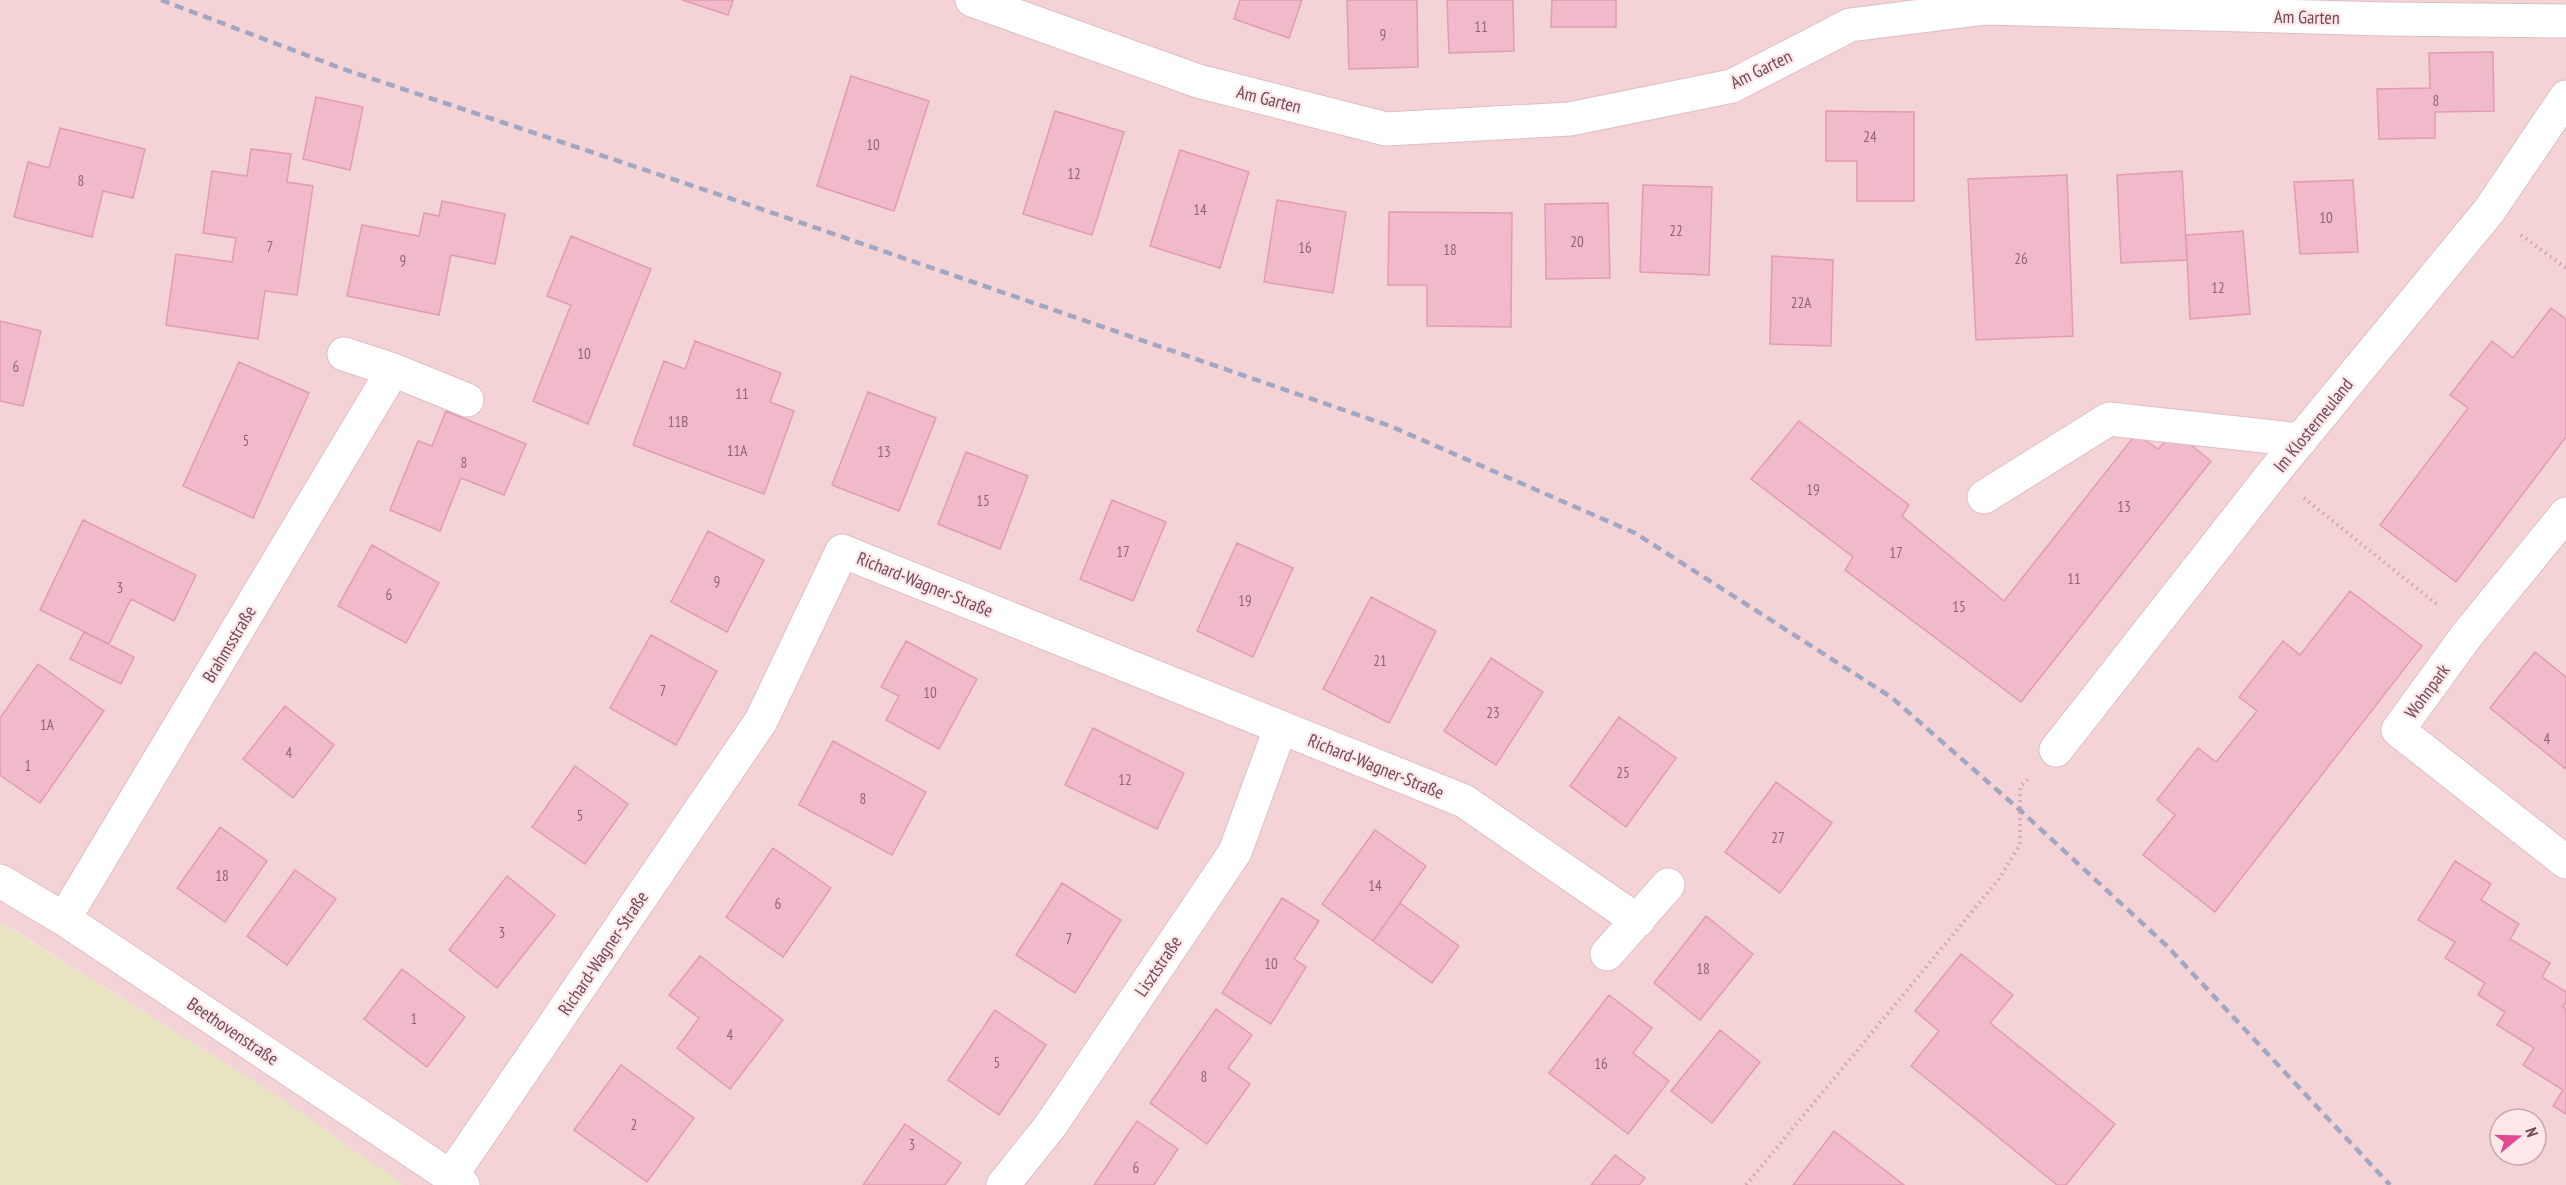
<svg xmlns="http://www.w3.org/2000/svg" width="2566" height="1185" font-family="'PT Sans Narrow',sans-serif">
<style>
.residential{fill:#f4d3d7;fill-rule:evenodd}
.green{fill:#e8e4c1}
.building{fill:#f0baca;stroke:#e29bb1;stroke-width:1.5}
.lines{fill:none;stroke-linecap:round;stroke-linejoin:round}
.minor-casing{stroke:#dfbec5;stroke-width:35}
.path{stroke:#d49eae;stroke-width:4;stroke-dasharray:1.5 4.5;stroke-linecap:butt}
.minor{stroke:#fff;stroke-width:33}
.rail{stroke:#a1a6c3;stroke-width:4.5;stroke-dasharray:9 6;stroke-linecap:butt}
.labels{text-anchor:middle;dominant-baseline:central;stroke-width:4.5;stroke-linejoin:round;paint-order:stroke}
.number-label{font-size:15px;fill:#916574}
.street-label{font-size:18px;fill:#714957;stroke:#fee7e9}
</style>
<rect width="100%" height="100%" fill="#fbe1e3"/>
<!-- residential -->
<path class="residential" d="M0,0H2566V1185H403L279,1097L0,921ZM2500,1119H2536V1155H2500Z"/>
<!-- green -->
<path class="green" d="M0,922L279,1097L403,1185H0Z"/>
<!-- building -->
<path class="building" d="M682,0H733L728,15Z
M1240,0H1302L1289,38L1234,19Z
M1347,0H1417L1418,67L1349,69Z
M1447,0H1513L1514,51L1449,53Z
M1552,0H1616V27H1551Z
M2493,52L2494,111L2435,112V138L2379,139L2377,89L2430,88L2429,53Z
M851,76L929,101L894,211L817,186Z
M316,97L363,107L350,170L303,159Z
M1055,111L1124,132L1092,235L1023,214Z
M1826,111L1914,112V201H1857V161H1826Z
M60,128L145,149L133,198L103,191L92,237L14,217L28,162L49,168Z
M251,149L291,154L287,182L313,186L297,295L265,291L258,339L166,325L176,254L232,262L236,238L203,233L212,171L247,176Z
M1180,150L1249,172L1220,268L1150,246Z
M2182,171L2187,260L2121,263L2117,175Z
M2067,175L2073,336L1976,340L1968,179Z
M2353,180L2358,252L2300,254L2294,182Z
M1643,185L1712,187L1709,275L1640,272Z
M1277,200L1346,212L1333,293L1264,282Z
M442,201L505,214L495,264L451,255L439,315L347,296L362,225L419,236L424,213L439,216Z
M1608,203L1610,278L1546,279L1545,204Z
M1389,212L1512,213L1511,327L1427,326V285H1388Z
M2243,231L2250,314L2190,319L2186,235Z
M571,236L651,269L588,424L533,401L571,305L547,296Z
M1772,256L1833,260L1831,346L1770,344Z
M2551,308L2566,319V437L2456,582L2380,525L2468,408L2450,395L2492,341L2513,358Z
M0,321L41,331L23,406L0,401Z
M695,341L781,373L770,402L794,411L764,494L633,445L664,361L685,369Z
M239,362L309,393L253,518L183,486Z
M868,392L936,418L899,511L832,485Z
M446,411L526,444L504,495L461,478L440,531L390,510L418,441L432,446Z
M1799,421L1909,505L1902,516L2004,601L2136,434L2158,449L2175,432L2211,461L2021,702L1845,570L1853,557L1751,479Z
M966,452L1028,476L1000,549L938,524Z
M1112,500L1166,522L1133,601L1080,579Z
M83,520L196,575L174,621L131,599L109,644L40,610Z
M708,531L764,560L727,632L671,602Z
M1237,543L1293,568L1253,657L1197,631Z
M372,545L439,583L406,643L338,606Z
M2350,591L2422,646L2215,912L2143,855L2175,815L2157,800L2198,748L2216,762L2257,711L2239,697L2283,641L2300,655Z
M1371,597L1436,631L1389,723L1323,689Z
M84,632L134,657L121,684L70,659Z
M651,635L717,671L676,745L610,708Z
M906,641L977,679L939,749L886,720L899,696L881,687Z
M2535,652L2566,677V769L2490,708Z
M1491,658L1543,692L1496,765L1444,731Z
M38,664L104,711L40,803L0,775V718Z
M285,706L334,745L293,798L243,759Z
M1619,717L1676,758L1626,827L1570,786Z
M1093,728L1184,773L1157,829L1065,785Z
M833,741L926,792L892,855L799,805Z
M575,766L628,804L585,864L532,827Z
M1776,782L1832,823L1780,893L1725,852Z
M220,827L267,861L225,922L177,888Z
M1375,830L1426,866L1373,941L1322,904Z
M773,848L831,888L783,957L726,917Z
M2455,861L2491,884L2481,900L2519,924L2510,939L2550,963L2542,977L2566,992V1002L2563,1007L2566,1009V1114L2553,1106L2563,1090L2523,1065L2534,1048L2497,1025L2505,1012L2478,995L2485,983L2445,958L2455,942L2418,920Z
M295,870L336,899L287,965L247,936Z
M507,876L555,915L497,988L449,950Z
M1062,883L1121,920L1075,993L1016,955Z
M1282,898L1319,921L1294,959L1306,967L1271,1024L1222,993Z
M1400,903L1459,946L1432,983L1373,941Z
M1706,916L1753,954L1700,1020L1654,983Z
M1961,954L2013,995L1990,1023L2115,1124L2066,1185H2057L1911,1066L1939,1031L1915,1011Z
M700,956L783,1020L730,1089L677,1048L699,1018L669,995Z
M402,969L465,1017L427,1067L364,1019Z
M1609,995L1652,1028L1633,1053L1669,1081L1628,1134L1549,1073Z
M1216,1009L1252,1035L1228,1068L1250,1084L1207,1144L1150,1103Z
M995,1010L1046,1045L999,1115L948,1080Z
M1720,1030L1760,1062L1712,1123L1671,1091Z
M621,1065L694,1118L647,1182L574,1130Z
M1137,1121L1178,1149L1154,1185H1094Z
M905,1124L961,1163L945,1185H863Z
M1834,1131L1904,1185H1793Z
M1615,1155L1645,1178L1639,1185H1591Z"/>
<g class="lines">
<defs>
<path id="minor" d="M972,0L1198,81L1386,129L1570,119L1732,86L1850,25L1986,8L2386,19L2566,21
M344,354L393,370L467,400
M1984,497L2109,419L2301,440
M2566,514L2467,635L2398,730L2566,862
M2056,750L2274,472L2489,211L2566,97
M0,881L64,919L463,1185
M64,919L393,370
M1607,954L1668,885
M451,1176L761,721L842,551L1464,801L1638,921
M1003,1185L1051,1125L1235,852L1280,729"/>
</defs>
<!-- minor casing -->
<use href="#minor" class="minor-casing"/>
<!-- path -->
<path class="path" d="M2521,235L2566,268
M2304,498L2439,606
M1746,1185L1999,879L2020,844V787L2028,779"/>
<!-- minor -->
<use href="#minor" class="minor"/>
<!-- rail -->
<path class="rail" d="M161,0L343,69L741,202L1390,426L1635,533L1891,697L2021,811L2167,946L2390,1185"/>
</g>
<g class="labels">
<!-- number labels -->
<g class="number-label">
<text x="1481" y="26">11</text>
<text x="1383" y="34">9</text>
<text x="2436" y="100">8</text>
<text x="1870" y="136">24</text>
<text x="873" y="144">10</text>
<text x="1074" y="173">12</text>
<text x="81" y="180">8</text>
<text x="1200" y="209">14</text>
<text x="2326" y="217">10</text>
<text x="1676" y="230">22</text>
<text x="1577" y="241">20</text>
<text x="270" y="246">7</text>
<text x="1305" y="247">16</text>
<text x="1450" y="249">18</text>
<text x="2021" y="258">26</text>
<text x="403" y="260">9</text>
<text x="2218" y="287">12</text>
<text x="1801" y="302">22A</text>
<text x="584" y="353">10</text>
<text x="16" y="366">6</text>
<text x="742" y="393">11</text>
<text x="678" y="421">11B</text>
<text x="246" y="440">5</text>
<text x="737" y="450">11A</text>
<text x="884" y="451">13</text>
<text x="464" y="462">8</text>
<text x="1813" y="489">19</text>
<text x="983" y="500">15</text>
<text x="2124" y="506">13</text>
<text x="1123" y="551">17</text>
<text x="1896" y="552">17</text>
<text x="2074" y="578">11</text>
<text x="717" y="581">9</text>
<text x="120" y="587">3</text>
<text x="389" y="594">6</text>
<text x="1245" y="600">19</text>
<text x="1959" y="606">15</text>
<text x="1380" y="660">21</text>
<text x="663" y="690">7</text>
<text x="930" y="692">10</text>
<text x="1493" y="712">23</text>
<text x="47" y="724">1A</text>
<text x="2547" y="738">4</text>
<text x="289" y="752">4</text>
<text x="28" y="765">1</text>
<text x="1623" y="772">25</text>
<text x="1125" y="779">12</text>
<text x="863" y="798">8</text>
<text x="580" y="815">5</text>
<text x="1778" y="837">27</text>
<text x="222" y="875">18</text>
<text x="1375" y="885">14</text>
<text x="778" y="903">6</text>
<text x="502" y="932">3</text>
<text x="1069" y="938">7</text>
<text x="1271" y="963">10</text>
<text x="1703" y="968">18</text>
<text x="414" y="1018">1</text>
<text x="730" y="1034">4</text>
<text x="997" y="1062">5</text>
<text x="1601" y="1063">16</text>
<text x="1204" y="1076">8</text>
<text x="634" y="1124">2</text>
<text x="912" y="1144">3</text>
<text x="1136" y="1167">6</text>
</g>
<!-- street labels -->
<g class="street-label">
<text transform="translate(2307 17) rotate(1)">Am Garten</text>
<text transform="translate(1761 69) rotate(-26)">Am Garten</text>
<text transform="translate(1269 99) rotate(14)">Am Garten</text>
<text transform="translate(2313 425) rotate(-51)">Im Klosterneuland</text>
<text transform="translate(925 584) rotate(22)">Richard-Wagner-Straße</text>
<text transform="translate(229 644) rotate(-59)">Brahmsstraße</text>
<text transform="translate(2427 691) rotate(-54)">Wohnpark</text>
<text transform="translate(1376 766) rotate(22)">Richard-Wagner-Straße</text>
<text transform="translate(603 953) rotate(-56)">Richard-Wagner-Straße</text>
<text transform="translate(1158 966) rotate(-56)">Lisztstraße</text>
<text transform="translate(233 1031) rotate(34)">Beethovenstraße</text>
</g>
</g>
<!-- north arrow -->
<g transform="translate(2518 1137) rotate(71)"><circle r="28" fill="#fee7e9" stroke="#c6a8af" stroke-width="1.5"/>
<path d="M0-4.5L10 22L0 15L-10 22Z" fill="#e24a90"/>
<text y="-9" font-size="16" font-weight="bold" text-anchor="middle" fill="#714957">N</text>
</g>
</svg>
